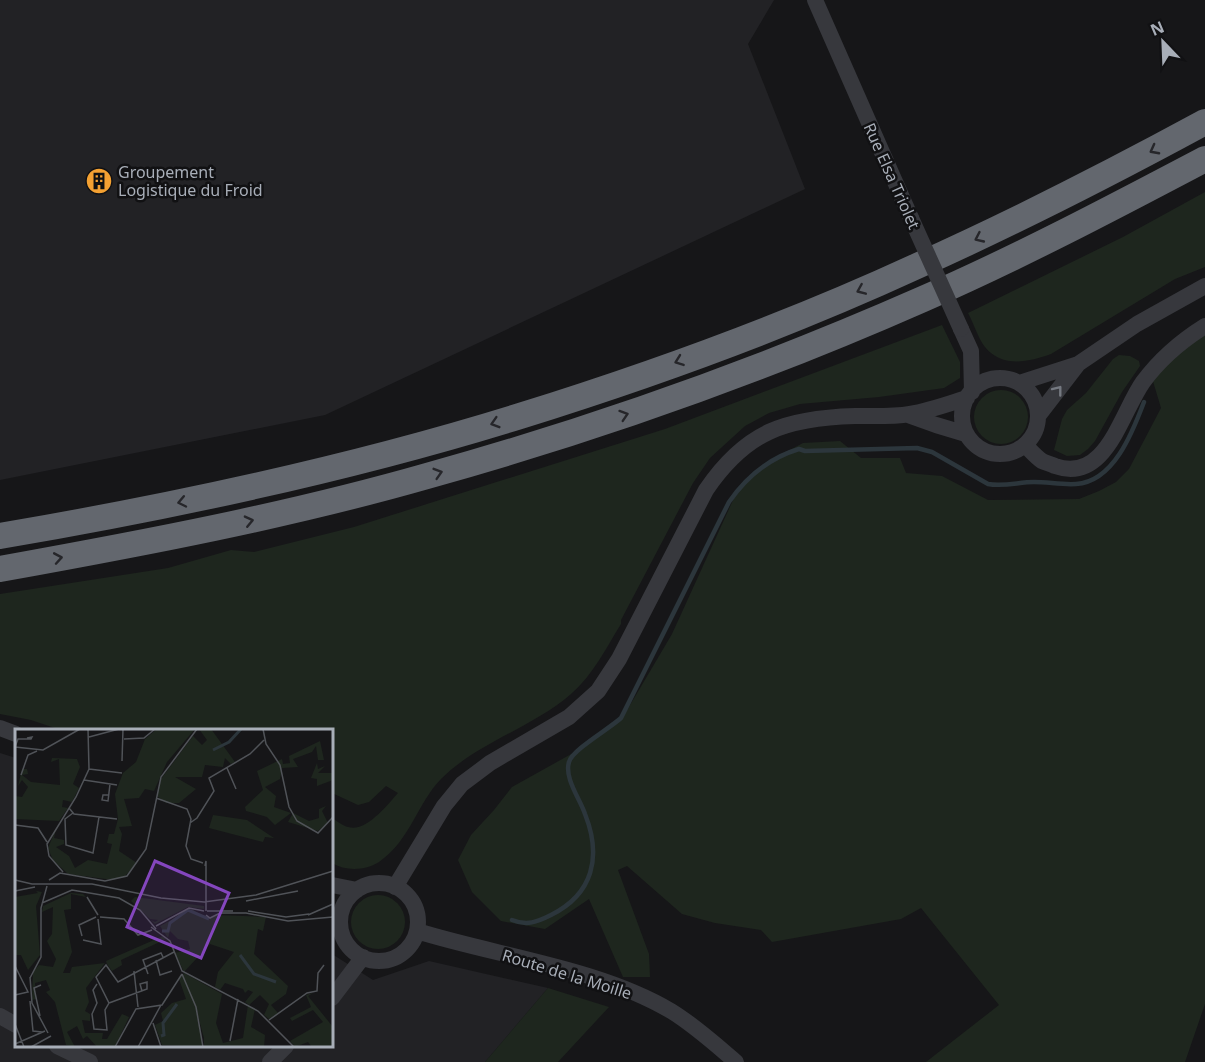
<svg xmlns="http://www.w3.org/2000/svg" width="1205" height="1062" font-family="'Noto Sans',sans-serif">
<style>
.built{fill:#222225}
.green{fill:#1e261e}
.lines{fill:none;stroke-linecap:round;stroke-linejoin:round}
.stream{stroke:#2c363c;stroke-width:4.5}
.minor{stroke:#37383d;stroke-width:16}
.highway{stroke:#63676e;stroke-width:26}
.minor-bridge{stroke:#37383d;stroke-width:16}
.oneway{stroke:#26262a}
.oneway2{stroke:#757981}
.labels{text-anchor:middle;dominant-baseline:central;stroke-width:5;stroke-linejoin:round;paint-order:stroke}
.poi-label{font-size:16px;fill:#a8aeb8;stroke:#111113;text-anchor:start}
.street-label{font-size:16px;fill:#a8aeb8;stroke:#111113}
.inset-river{fill:none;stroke:#2c363c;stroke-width:3}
.inset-road{fill:none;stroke:#505358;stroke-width:1.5}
.view{fill:#8446be;fill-opacity:0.15;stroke:#8446be;stroke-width:3}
.inset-edge{fill:none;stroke:#a8aeb8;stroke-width:3}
</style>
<rect width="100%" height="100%" fill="#161618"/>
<!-- built -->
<path class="built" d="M0,0H774L748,44L805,189L325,415L0,480Z
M0,753L16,758V1046H332V954L373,980L429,961L548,988L485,1062H0Z"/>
<!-- green -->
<path class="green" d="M1205,192V267L1175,279L1051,354C1029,362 1002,368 985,347C978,338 974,324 968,313L1123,237Z
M942,325L960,362V378L944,388L879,397L800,404L769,413L745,426L710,458L693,483L621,620V624C606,648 593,675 571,694C532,728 478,742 441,779C418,802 410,841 379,862C365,871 345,871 332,863V818C337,821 343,826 348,827C366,833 388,804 398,793L386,786L369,802L358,805L332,793V730H61L31,720L0,714V594L168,568L231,550L254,552L354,527L665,429Z
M1205,333V1004L1185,1062H926L999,1005L921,908L901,919L772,942L761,930L715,923L682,914L627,866L618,870L649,954L650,977H623L589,899L545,929L501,921L472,892L458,860L471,835L494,810L512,787L573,753L623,717L672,634L734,498L749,478L767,462L803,443L840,441L861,458H900L906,473L942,476L988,500L1079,499L1099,491L1116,482L1129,469L1161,408L1152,378L1177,351Z
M1119,355L1130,356L1139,361L1140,366L1122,392L1095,441L1088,449L1080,455L1067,456L1054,450L1062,419L1067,410L1086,393L1113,359Z
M974 417a27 27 0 1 1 54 0a27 27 0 1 1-54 0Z
M351 922a27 27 0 1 1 54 0a27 27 0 1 1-54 0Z
M548,988L609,1007L558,1062H485Z"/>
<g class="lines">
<!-- stream -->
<path class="stream" d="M512,920C527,926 537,922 551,915C593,894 602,857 585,814C580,799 564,778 569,762C572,750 609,729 621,718L729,502C747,476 769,458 799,449L805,451L917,448L932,452L988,484C1004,487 1019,482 1034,482C1048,482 1062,485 1076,484C1114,482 1133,431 1144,402"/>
<!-- minor -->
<path class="minor" d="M815,0L911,218
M961,329L971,351L972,392
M962 416a38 38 0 1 1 76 0a38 38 0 1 1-76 0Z
M1019,383L1078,364
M908,415L936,425L966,434
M1038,416L1078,364L1137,324L1205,286
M1025,445C1030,450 1036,457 1042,461C1046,463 1051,464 1055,466C1106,484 1121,413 1143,382C1160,359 1181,341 1205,326
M0,728L16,734
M340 922a39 39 0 1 1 78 0a39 39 0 1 1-78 0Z
M332,885L357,890
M395,887L444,806L462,784L490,763L569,717L598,691L619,659L706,490C746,431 786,418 855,416C872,416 892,417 910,414C929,411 948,404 967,398
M417,931C497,956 599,968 671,1011C694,1025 715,1044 736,1062
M332,998L363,957
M0,1016L16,1025
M57,1046L90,1062
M270,1062L286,1046"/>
<!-- highway -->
<path class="highway" d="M0,536C176,506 350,469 520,416C655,374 789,325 917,266C1015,222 1111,173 1205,122
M0,569C144,543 287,516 427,476C596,429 762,370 923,299C1019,257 1112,208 1205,159"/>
<!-- minor-bridge -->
<path class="minor-bridge" d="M911,218L961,329"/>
</g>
<!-- one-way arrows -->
<defs><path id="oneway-chevron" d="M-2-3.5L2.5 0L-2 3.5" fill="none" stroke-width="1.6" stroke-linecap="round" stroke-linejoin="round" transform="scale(1.5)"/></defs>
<g class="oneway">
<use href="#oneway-chevron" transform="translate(1154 150) rotate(152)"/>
<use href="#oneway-chevron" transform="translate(979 238) rotate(155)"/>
<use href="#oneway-chevron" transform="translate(861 290) rotate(157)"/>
<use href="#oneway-chevron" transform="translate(679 361) rotate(160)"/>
<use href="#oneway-chevron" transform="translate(624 415) rotate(-18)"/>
<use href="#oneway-chevron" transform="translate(495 423) rotate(163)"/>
<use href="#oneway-chevron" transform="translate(438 473) rotate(-17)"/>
<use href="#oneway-chevron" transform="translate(182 502) rotate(168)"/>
<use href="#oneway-chevron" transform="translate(249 521) rotate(-13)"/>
<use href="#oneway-chevron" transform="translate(58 558) rotate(-10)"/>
</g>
<use class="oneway2" href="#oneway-chevron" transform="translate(1058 390) rotate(-52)"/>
<!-- icons -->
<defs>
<symbol id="building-disc" viewBox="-11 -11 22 22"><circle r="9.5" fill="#f4a132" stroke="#111113"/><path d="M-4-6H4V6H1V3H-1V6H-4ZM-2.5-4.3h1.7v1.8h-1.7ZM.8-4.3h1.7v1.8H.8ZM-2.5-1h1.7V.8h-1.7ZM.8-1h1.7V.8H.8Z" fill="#111"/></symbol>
</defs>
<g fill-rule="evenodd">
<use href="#building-disc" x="84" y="166" width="30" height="30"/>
</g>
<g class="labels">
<!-- poi labels -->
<g class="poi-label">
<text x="118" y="172">Groupement<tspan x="118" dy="18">Logistique du Froid</tspan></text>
</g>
<!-- street labels -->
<g class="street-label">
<text transform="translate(892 176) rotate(66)">Rue Elsa Triolet</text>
<text transform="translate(567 974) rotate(17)">Route de la Moille</text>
</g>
</g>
<!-- overview -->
<g transform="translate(15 729)">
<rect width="318" height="318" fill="#161618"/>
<path d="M142,0H180L152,33L139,62L130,60L124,69L109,70L117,97L104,98L107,105L104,122L122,134L110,147L98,151L53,145L38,131L33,119L41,100L39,109L49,111V115L41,118L54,127L60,139L73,131L92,135L97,115L92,114L94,105H99L103,90L100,65L108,44L121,33L130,10ZM196,0L220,33L216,35L210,29L208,38L190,36L187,48H160L181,60L164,74H151L142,67L146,50L178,7L187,16L192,11L184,0ZM305,12L309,31H303L301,17L297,23L278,30L283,38L267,39L265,50L250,58L261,67L259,78L276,84L260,96L252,88L231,82L230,78L248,61L242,42L267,30L268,35L275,34L274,27ZM37,29L62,30L65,38L58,55L64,59L57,73L48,71L47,78L53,79L44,92L0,90V67L7,68L13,58L7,51L3,57L7,40H12L13,45L7,46L16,53L45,56L44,30L36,33ZM302,34L303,40L310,37L303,44H318V51L302,57V50L296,49ZM311,77L307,82L313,94L303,102L273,93L278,84L294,92L304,89V80ZM198,86L232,91L259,109L250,108L248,113L194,99ZM21,162L27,163L21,177L25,226L13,241L6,226H0V168L23,164ZM56,164L68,165L71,168L56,165V180L49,181L57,223L48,244H55L57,238L90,234L71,259L74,273L70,282L75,285V292L67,291L70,304H88L87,310H92L107,285L114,288L100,318H82L72,307L68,310L62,297L52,303L60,318L51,316L40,273L31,263L35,261L31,251L20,254L21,270L17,271L18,243L24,236L38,238L41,230L32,212L37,205L38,178L27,183L28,177ZM120,168L189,177V180L173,178L140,195L136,191L140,193L143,191L135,190L116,172ZM177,180L193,191L201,186L251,188L248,202L243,200L239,225L273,257L271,265L256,276L263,284L254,290L249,286L254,275L245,266L234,276L230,273L238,263L233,261L230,264L228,260L210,254L205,261L200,258L203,243L219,223L195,215L169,243L160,224L175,220L173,212L163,210L155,202L153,209L145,197ZM148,207L151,210L106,231L107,236L97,242L92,235L91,232ZM169,244L207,265L201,294L208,314L228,309L233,276L240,280L236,298L250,306L249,318H189V309L181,280L188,318L147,316L140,296L148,292L146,284L157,274L171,270L164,250ZM298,264L293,267L318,298V318L296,317L293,313L280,318L275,312L308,293L298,281L277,292L275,289L296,278L291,266Z" fill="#1e261e"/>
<path class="inset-river" d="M198,21L214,13L226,0M147,202H153L155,194L173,181L194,190M225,226L239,245L261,253M146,307L149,306L148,294L162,275"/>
<path class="inset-road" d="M248,0L251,15L265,36L274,78L282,92L303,104L318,88M74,8L104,0M109,10L129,9L140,0M0,18L28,21L65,0M0,18L3,10H16L17,8L12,9M107,32L108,0M212,39L221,60M74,40L107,44M6,46L13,26L22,22M69,51L102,56M94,66H88L87,71L93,72L95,55M141,69L172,80L176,90L171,117L176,130L188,134M54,79L59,85L102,90M58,84L50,90L51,116L78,124L84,88M175,94L182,89L199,62L194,49L235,25L249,11M0,96L23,99L32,113M190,137L191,132V182M48,143L34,127L32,115L61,68L74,40L73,0M0,151L17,155H77L146,169L189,173L241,166L318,142M34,151L45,144L90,152L112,147L131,120L146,48L182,0M0,162L20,158M72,168L83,186M231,172L283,162M27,174L57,161L104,169L125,181L141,200M192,182H218M233,182L271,188L294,185M191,186L195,189L205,184H231L273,192L318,188M293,186L318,175M85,188L109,190L123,206L137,201M141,197L174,179L189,182M136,198L155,212L167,242L243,282L279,318M67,207L64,196L81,188M68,211L86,215L83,190M141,231L145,246L157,242M0,237L13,263L0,266M119,242L123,278M133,245L128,231L146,224L148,228M167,245L181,278L188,318M15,248L17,274L33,304M15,249L26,228V179L32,157M82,255L78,261L82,274L77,285L79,300L92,301L90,281L94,274M127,262L125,255L132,253V260L94,274L81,248L91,236L103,253L159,223M15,272L18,302L27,303M25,287L19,259L26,256M254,291L292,264L302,262L303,244L309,236M138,294L146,318M0,295L9,318M215,312L223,270M0,315L30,302M16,318L36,307M100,318L121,280L147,276L167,245M123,318L146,276"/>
<path class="view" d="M140,132L214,164L186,229L112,198Z"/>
<rect width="318" height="318" class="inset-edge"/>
</g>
<!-- north arrow -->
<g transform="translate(1163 42) rotate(337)" stroke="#111113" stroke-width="4.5" paint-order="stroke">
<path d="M0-4.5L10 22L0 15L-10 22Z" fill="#a8aeb8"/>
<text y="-9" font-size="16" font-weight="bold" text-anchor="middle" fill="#a8aeb8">N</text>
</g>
</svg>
